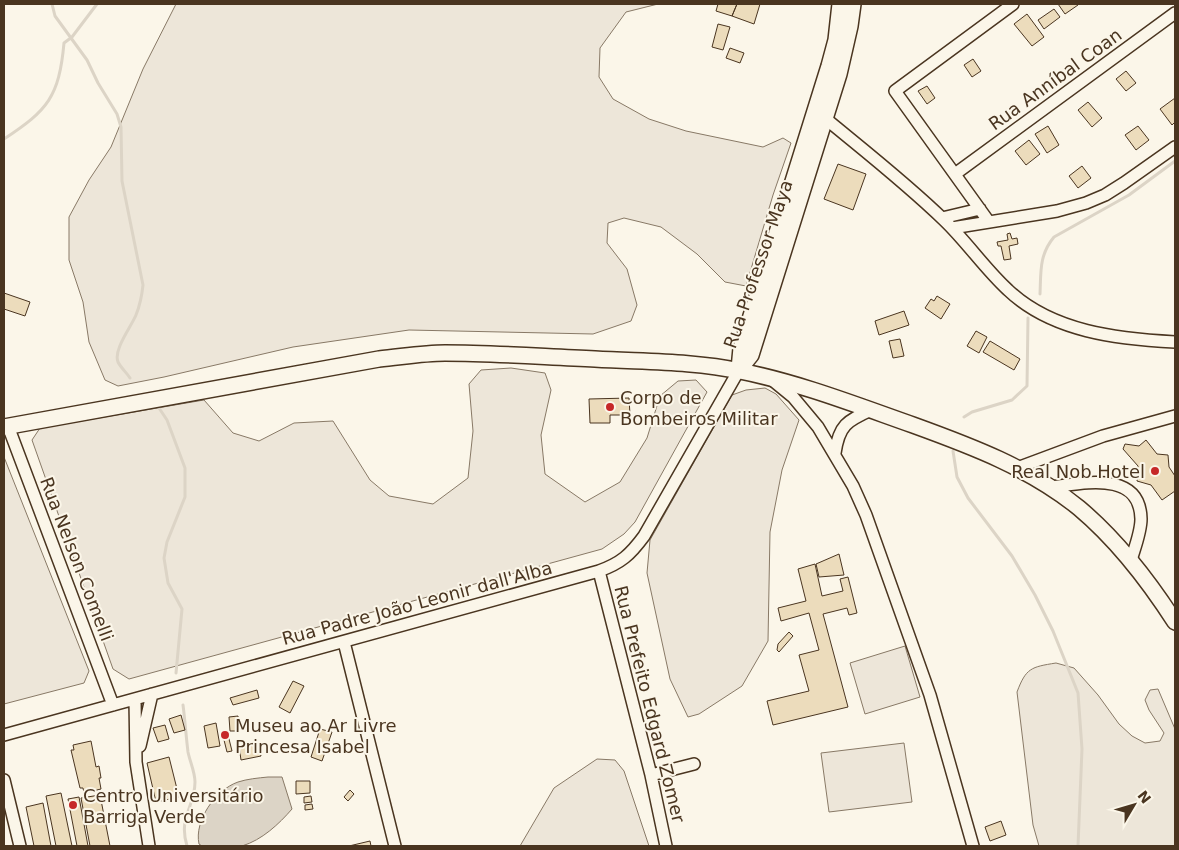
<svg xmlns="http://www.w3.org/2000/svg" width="1179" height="850" font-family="'DejaVu Sans',sans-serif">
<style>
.green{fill:#ede6d9;stroke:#887966}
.water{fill:#dcd4c6;stroke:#887966}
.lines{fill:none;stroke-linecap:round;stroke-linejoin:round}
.stream{stroke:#dcd4c6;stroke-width:3}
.building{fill:#ecdcbc;stroke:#4a3520}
.minor-casing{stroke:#4a3520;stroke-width:14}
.major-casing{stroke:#4a3520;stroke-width:18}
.minor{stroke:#fbf6e9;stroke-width:11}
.major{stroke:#fbf6e9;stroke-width:15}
.poi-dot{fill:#c62828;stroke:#fbf6e9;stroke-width:2}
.labels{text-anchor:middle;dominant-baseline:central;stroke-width:4;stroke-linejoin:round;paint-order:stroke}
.street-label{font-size:18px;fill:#4a3520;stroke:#fbf6e9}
.poi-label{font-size:18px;fill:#4a3520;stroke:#fbf6e9;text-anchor:start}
</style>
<rect width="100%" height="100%" fill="#fbf6e9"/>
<!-- green -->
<path class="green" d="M176,4H658L626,12L600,48L599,77L613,99L649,119L686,131L763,147L783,138L791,143L773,195L746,286L725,282L697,254L661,227L624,218L608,223L607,243L627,269L637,305L631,321L593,334L409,330L293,347L164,377L118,386L105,380L89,342L83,302L69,260V217L89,180L111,147L143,69Z
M511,368L545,373L551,390L541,435L545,474L585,502L620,482L647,438L660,396L678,381L696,380L707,392L635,522L624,534L602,549L129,679L113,669L32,440L40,428L204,400L233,433L259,441L294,423L333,421L370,480L389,496L433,504L468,478L473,431L469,384L481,370Z
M765,388L776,394L799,420L782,470L770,532L768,641L742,686L699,714L688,717L670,679L647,573L650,540L732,395L746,390Z
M4,457L89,671L84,683L4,704Z
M905,646L920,697L865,714L850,663Z
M1056,663L1074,668L1098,695L1119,724L1132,736L1145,743L1160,741L1164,733L1149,710L1145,700L1150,690L1158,689L1175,729V846H1039L1033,825L1017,692C1026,668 1031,667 1056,663Z
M904,743L912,802L829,812L821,753Z
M597,759L615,760L624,771L649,846H520L554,788Z"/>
<!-- water -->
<path class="water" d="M268,777H282L292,809C279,824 262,840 242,846C230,849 215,846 202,846L199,844C194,821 215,790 238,782C247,779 258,778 268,777Z"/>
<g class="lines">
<!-- stream -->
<path class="stream" d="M52,4L55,16L87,60L98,83L117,114L121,127L122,181L143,285C142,295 140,305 136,315C131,327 113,350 118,362C121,368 127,373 130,378
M4,139C48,110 59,97 64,43L72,37L97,4
M1040,294C1041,272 1039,255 1054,237L1129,195L1175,161
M157,405L167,420L185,468V497L167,542L164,558L168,583L182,609L176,673
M964,417L972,412L1012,400L1027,386L1028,318
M953,451L957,477L968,498L1012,556L1035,595L1053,631L1078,693L1082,749L1078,846
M183,705C185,720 186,736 188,752C190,762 195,772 195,782C195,807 178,817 187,846"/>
</g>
<!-- building -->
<path class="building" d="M718,4H737L732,16L716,11Z
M737,4H760L754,24L732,16Z
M1058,4H1077L1078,5L1065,14Z
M1054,9L1060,17L1044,29L1038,20Z
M1027,14L1044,37L1032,46L1014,24Z
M718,24L730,27L723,50L712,47Z
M730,48L744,53L740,63L726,58Z
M973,59L981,71L972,77L964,65Z
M1126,71L1136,83L1126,91L1116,79Z
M927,86L935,98L927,104L918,91Z
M1175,98V122L1172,125L1160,109Z
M1088,102L1102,118L1092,127L1078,110Z
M1048,126L1059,145L1047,153L1035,134Z
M1138,126L1149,140L1136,150L1125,135Z
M1029,140L1040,154L1026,165L1015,151Z
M838,164L866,174L853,210L824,199Z
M1082,166L1091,178L1078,188L1069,176Z
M1010,233L1012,239L1017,238L1018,244L1009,246L1011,259L1004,260L1001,246H998L997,242L1008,240L1007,234Z
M4,293L30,302L25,316L4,309Z
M937,296L950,304L941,319L925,308L931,299L934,301Z
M904,311L909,325L879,335L875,321Z
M976,331L987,337L979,353L967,346Z
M900,339L904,356L893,358L889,341Z
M990,341L1020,359L1014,370L983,352Z
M629,398L630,415H610V423H590L589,399Z
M1146,440L1157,454L1168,455L1169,467L1175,476V491L1162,500L1151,485L1137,481L1138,466L1123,449L1125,444L1139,446Z
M839,554L844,575L819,577L816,564Z
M815,564L822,596L843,591L840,579L848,577L857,613L849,615L847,608L823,614L848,707L773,725L767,701L809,691L799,655L819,650L809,613L781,621L778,608L806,601L798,569Z
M789,632L793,636L779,652L777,650L778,644Z
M293,681L304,686L290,713L279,707Z
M257,690L259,698L233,705L230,698Z
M181,715L185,730L174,733L169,719Z
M238,716L239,731H230L229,717Z
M216,723L220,746L208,748L204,726Z
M165,725L169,739L158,742L153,728Z
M320,729L332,732L322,761L311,757Z
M228,735L232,751L227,752L223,736Z
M91,741L96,767L99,766L101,778H99L101,789L84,793L83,788H80L71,750H74L73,745Z
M258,743L261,756L241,760L239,746Z
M169,757L179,797L156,802L147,763Z
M296,781H310V793L296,794Z
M350,790L354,794L348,801L344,797Z
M61,793L72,846H56L46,796Z
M100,795L110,846H90L81,798Z
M311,796L312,802L304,803V797Z
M79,797L88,846H77L68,799Z
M43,803L51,846H34L26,807Z
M312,804L313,809L305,810V805Z
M1001,821L1006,835L990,841L985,827Z
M370,841L371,846H349Z"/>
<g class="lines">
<defs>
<path id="minor" d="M818,116L826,119C866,152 907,184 944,220C967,242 985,269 1008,290C1052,332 1118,339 1175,342
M955,174L1175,13
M942,218L980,209
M989,222L895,91L1013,4
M952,228L1057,211L1086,203L1105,195L1124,183L1175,147
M771,379L793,397L818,427L853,486L866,515L930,695L973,846
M8,426L113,705
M835,453C839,425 847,421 871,410
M1017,468L1103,436L1175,416
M1050,487C1081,484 1140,469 1141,519C1141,532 1135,547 1131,560
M599,571L651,775L666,846
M344,642L395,846
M135,699L136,762L149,846
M4,735L599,571C621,563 630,555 644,536L739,370
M140,746L152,694
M651,775L694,764
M4,780L20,846"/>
<path id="major" d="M739,369L741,348L829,66L836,40L840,4
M739,370L751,355L839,74L850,26L853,4
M4,427L379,359C401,357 423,353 445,353C495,353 545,357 595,359C643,362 693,361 740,371C800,383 856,405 913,425C971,446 1030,468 1079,508C1117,540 1148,580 1175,622"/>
</defs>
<!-- minor casing -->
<use href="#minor" class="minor-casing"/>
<!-- major casing -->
<use href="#major" class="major-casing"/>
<!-- minor -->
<use href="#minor" class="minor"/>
<!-- major -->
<use href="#major" class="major"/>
</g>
<!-- markers -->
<g class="poi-dot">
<circle cx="610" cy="407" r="5"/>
<circle cx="1155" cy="471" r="5"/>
<circle cx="225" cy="735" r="5"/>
<circle cx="73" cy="805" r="5"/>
</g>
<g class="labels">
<!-- street labels -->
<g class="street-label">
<text transform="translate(1055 79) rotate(-36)">Rua Anníbal Coan</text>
<text transform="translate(758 264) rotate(-71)">Rua Professor Maya</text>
<text transform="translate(77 559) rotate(69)">Rua Nelson Comelli</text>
<text transform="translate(417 603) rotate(-15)">Rua Padre João Leonir dall'Alba</text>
<text transform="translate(650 704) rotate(76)">Rua Prefeito Edgard Zomer</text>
</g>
<!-- poi labels -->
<g class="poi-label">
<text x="620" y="397">Corpo de<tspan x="620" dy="21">Bombeiros Militar</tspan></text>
<text x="1145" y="471" text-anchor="end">Real Nob Hotel</text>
<text x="235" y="725">Museu ao Ar Livre<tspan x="235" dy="21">Princesa Isabel</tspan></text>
<text x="83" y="795">Centro Universitário<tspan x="83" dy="21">Barriga Verde</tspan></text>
</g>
</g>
<!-- border -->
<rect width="1179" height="850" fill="none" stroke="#4a3520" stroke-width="10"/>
<!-- north arrow -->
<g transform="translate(1134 805) rotate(52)" stroke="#fbf6e9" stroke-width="4" paint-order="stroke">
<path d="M0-4L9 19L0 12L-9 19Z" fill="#4a3520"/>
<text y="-8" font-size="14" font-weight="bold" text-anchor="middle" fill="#4a3520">N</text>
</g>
</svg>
